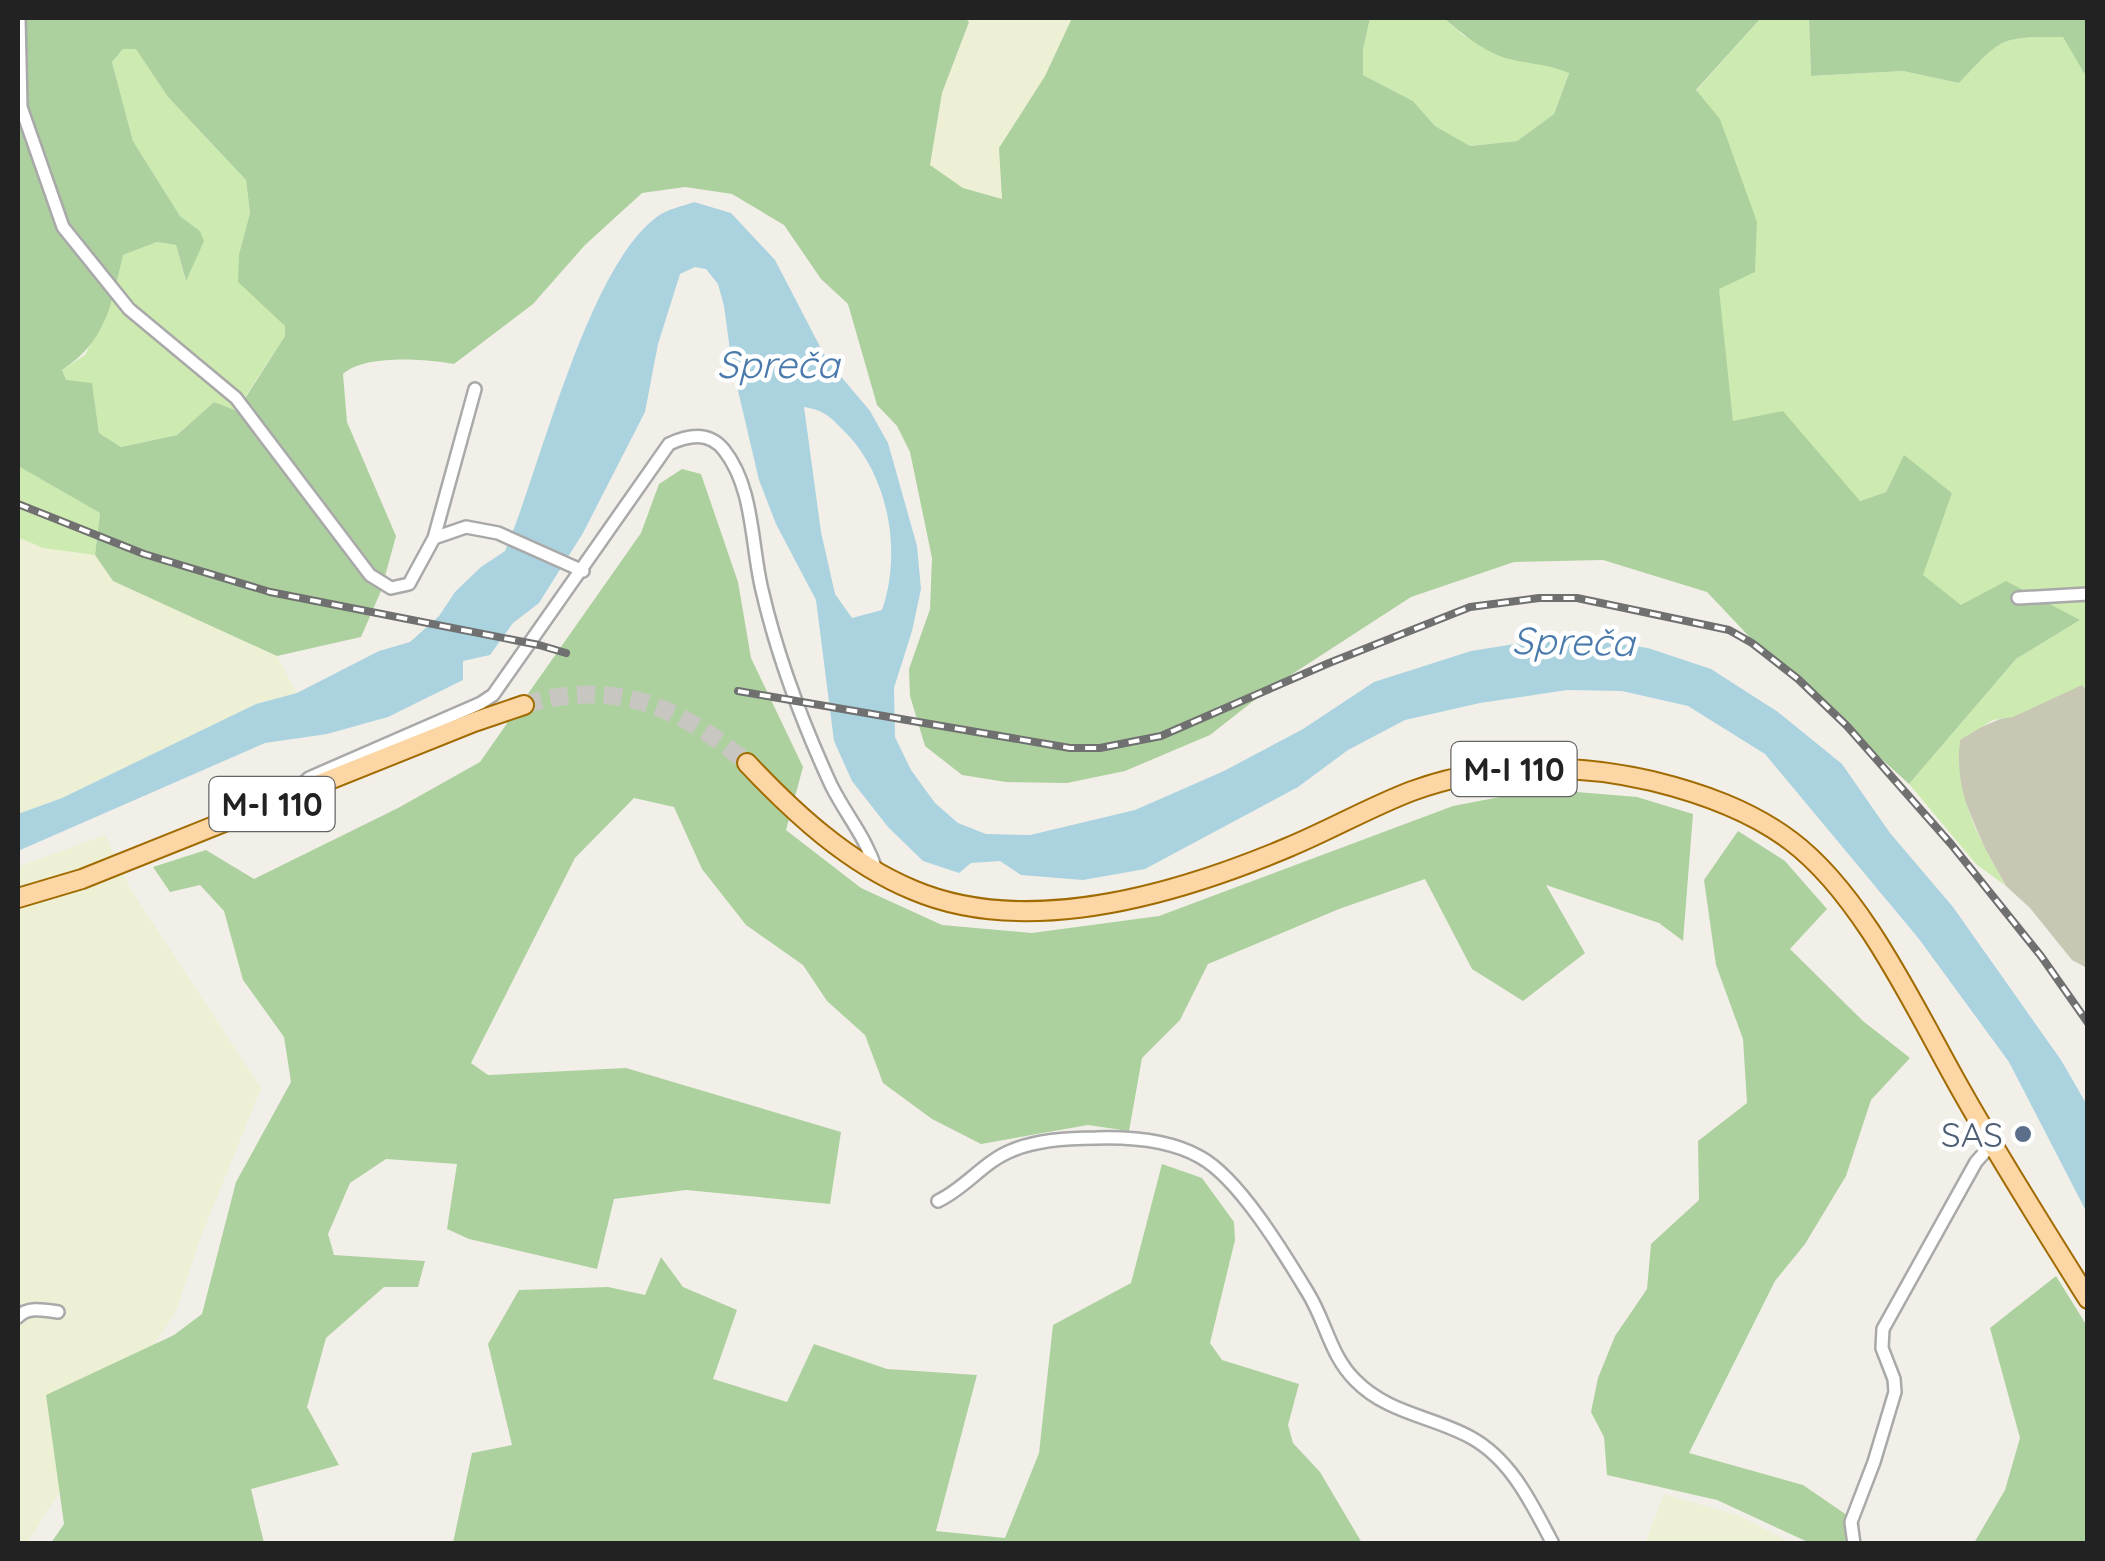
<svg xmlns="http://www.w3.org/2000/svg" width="2105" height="1561" font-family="Quicksand,sans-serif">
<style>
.construction{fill:#c7c7b4}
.farmland{fill:#eef0d5}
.grass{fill:#cdebb0}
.forest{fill:#add19e;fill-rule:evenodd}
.water{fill:#aad3df;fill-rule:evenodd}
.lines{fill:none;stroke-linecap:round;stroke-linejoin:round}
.primary-tunnel{stroke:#c8c6c1;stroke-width:18;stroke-dasharray:18 9;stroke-linecap:butt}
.street-casing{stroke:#a9a9a9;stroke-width:16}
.primary-casing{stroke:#a06b00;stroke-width:22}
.street{stroke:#fff;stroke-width:11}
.primary{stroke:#fcd6a4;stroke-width:18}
.rail-casing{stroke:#707070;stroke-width:8}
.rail{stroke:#fff;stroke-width:4;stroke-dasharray:11;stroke-linecap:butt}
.service-dot{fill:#5c6f8a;stroke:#fff;stroke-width:4}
.labels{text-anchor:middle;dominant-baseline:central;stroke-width:9;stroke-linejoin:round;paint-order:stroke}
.shield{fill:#fff;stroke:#646464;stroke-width:2.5}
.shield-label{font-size:32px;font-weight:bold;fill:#222}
.service-label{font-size:35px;fill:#4e5e75;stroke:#fff;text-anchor:end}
.water-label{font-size:38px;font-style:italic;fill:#4a7aab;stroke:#fff}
</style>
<rect width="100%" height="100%" fill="#f2efe9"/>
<!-- construction -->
<path class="construction" d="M2083,684L2088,692L2087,968L2072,960L2030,908L2006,886L1985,849L1959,787L1957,763L1960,740L1972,731Z"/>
<!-- farmland -->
<path class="farmland" d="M965,18H1072L1045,76L1003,200L963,189L930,166L942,93L969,22Z
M18,537L43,548L95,555L113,581L277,656L297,693L256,704L62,798L18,814Z
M105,835L130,888L261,1088L199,1242L176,1311L27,1543L18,1544V867Z
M1664,1494L1740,1516L1791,1543H1645Z"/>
<!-- grass -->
<path class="grass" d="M1370,18H1444L1464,36L1569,72L1554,114L1517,141L1469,146L1435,126L1413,101L1363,75V50Z
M1761,18H1809L1811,76L1903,71L1959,83C2003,37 1999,37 2064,37L2087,78V692L2082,685L2013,717L1993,720L1960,740C1953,794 1980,840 2006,886L1976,864L1909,784L2016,659L2080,620L1961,605L1922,575L1952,493L1904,456L1886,492L1860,501L1733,421L1696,91Z
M123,49H137L168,97L246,180L250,213L239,254L268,307L285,326V336L236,411L214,402L177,435L121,447L99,433L92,384L66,381L62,370L85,355L113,299L123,255L157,242L176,245L185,279L200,231L180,216L133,141L112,62Z
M18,466L100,513L95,555L43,548L18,537Z"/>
<!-- forest -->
<path class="forest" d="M18,18H965L969,22L942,93L930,165L963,188L1002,199L999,148L1045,76L1072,18H1370L1363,50V75L1413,101L1435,126L1470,146L1517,141L1554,114L1569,73C1548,64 1527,64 1505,58C1482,50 1462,34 1444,18H1761L1696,90L1720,119L1757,222L1755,272L1719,289L1733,421L1783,411L1860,501L1886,492L1904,455L1952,493L1923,575L1961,605L2006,581L2080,620L2016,659L1909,784L1760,648L1707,592L1603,560L1514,562L1411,597L1266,691L1210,735L1125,771L1067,783L1006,782L962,775L925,746L910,696L909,669L930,609L932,558L910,452L897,426L877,405L848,304L821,279L784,225L732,194L685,187L642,193L585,245L533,304L454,364C426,359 365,354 343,374L347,422L396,536L381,591L361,637L277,656L113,581L95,555L100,513L18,466ZM123,49H136L168,97L246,180L250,213L239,254L238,282L285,326V336L237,411L214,402L177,435L121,447L99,433L92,383L66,380L62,370C106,342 112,303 123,255L157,242L176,245L186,281L204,241L200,231L180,216L133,141L112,62Z
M1809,18H2087V78L2063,37C1999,37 2003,37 1959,83L1903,71L1811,76Z
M682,469L701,474L738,582L751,658L803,767L786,830L861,888L942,925L1032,933L1159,916L1453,806L1541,789L1637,797L1693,814L1683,941L1659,923L1546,885L1585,953L1523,1001L1472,969L1425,879L1339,909L1208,964L1180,1020L1142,1058L1129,1131L1088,1125L981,1144L932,1119L883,1083L865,1035L827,1001L803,965L746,925L702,869L674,807L634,798L575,858L471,1063L488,1075L626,1068L841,1132L830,1204L686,1190L614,1199L597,1269L469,1239L447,1229L457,1164L386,1159L350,1183L328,1234L334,1255L425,1261L418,1287H384L326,1338L307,1407L339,1465L251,1489L264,1543H51L64,1524L46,1395L174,1335L202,1314L236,1182L291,1082L284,1037L243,980L224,911L200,885L170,892L153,867L206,850L254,879L398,808L480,762L641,533L659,484Z
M1738,831L1785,861L1827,909L1790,949L1863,1021L1910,1058L1871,1100L1846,1176L1805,1244L1775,1281L1689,1453L1803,1485L1860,1524L1851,1543H1810L1717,1500L1607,1475L1604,1437L1591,1412L1598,1378L1615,1336L1647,1289L1651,1244L1699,1200L1698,1141L1747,1103L1743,1039L1716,965L1704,880Z
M1162,1164L1202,1178L1234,1222L1235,1240L1210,1343L1222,1360L1299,1384L1288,1425L1293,1443L1320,1472L1362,1543H453L472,1453L512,1445L488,1344L519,1290L608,1287L645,1295L661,1257L683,1287L737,1310L713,1379L787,1402L814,1344L887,1369L977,1375L936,1531L1005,1538L1039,1453L1053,1325L1131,1283Z
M2056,1276L2087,1326V1543H1974L2005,1490L2020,1438L1990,1328Z"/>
<!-- water -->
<path class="water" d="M694,202L731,213L775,260L827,360L870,411L888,443L917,546L921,589L912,631L894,688L895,737L911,770L935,803L958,823L986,834L1030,835L1135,810L1224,771L1303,729L1374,682L1471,651L1564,636L1648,648L1711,669L1778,712L1842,764L1890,833L1953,907L2061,1060L2087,1105V1213L2009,1062L1919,939L1765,754L1688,706L1622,691L1567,690L1480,703L1405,720L1348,750L1298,787L1145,869L1083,880L1021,875L1000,861L971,863L959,873L923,861L888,827L852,781L834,741L816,600L776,524L759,480L732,365L724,306L718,284L706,269L695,267L680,274L658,344L645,412L583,533L539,603L513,623L490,655L463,661V680L388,717L327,734L265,743L18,851V814L62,798L256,704L297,693L379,651L410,642L439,616L455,592L481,567L505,551C541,467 587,267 658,216C668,209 683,206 694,202ZM804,407C826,410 833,420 848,435C889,479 902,553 882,610L852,618L835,594L821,532Z"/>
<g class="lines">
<!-- primary-tunnel -->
<path class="primary-tunnel" d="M524,705C613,678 678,705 747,763"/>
<defs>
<path id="street" d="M19,18L21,107L63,227L129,309L236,398L370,575L391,588L409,584L434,538L475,389
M434,538L466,527L498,533L583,571
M2018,598L2088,594
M299,787L309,778L481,703L493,695L669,444C688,435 709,431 724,450C754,488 751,545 762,590C777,655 803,724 831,785C847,817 865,835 877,872
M938,1201C966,1188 984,1161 1013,1150C1037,1140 1070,1138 1096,1138C1129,1137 1170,1140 1200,1157C1239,1178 1285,1255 1308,1293C1326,1322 1330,1355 1355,1380C1387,1413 1431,1416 1470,1437C1511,1459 1532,1504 1553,1544
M18,1317C27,1306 45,1310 58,1312
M1854,1544L1851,1522L1874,1462L1895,1392L1894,1379L1882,1348L1883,1329L1976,1162L1992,1144"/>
<path id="primary" d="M747,763C794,813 848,863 913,890C1028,939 1180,893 1289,847C1330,830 1370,807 1412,791C1488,763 1574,763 1652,781C1701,793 1750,810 1791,841C1864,896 1916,1011 1961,1090C2001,1161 2045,1230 2088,1299
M18,898L82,879L474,722L524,705"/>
</defs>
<!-- street casing -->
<use href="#street" class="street-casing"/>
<!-- primary casing -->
<use href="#primary" class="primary-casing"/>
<!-- street -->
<use href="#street" class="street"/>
<!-- primary -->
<use href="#primary" class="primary"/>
<defs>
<path id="rail" d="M18,504L144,554L270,592L539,645L566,653
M738,691L1070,748H1100L1161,736L1329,663L1470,607L1539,598H1577L1729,630L1752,643L1798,679L1847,726L1951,844L2041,956L2088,1023"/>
</defs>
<!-- rail casing -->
<use href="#rail" class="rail-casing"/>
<!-- rail -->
<use href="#rail" class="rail"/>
</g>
<!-- markers -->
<circle class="service-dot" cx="2023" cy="1134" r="10"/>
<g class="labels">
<!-- shield labels -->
<g class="shield">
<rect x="1451.5" y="742" width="125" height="54" rx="8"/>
<rect x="209.5" y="777" width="125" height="54" rx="8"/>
</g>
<g class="shield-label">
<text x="1514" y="769">M-I 110</text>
<text x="272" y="804">M-I 110</text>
</g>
<!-- service labels -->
<g class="service-label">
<text x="2003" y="1134">SAS</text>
</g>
<!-- water labels -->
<g class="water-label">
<text x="778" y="364">Spreča</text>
<text transform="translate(1573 641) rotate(1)">Spreča</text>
</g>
</g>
<!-- border -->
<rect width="2105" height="1561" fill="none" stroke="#222222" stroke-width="40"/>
</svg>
